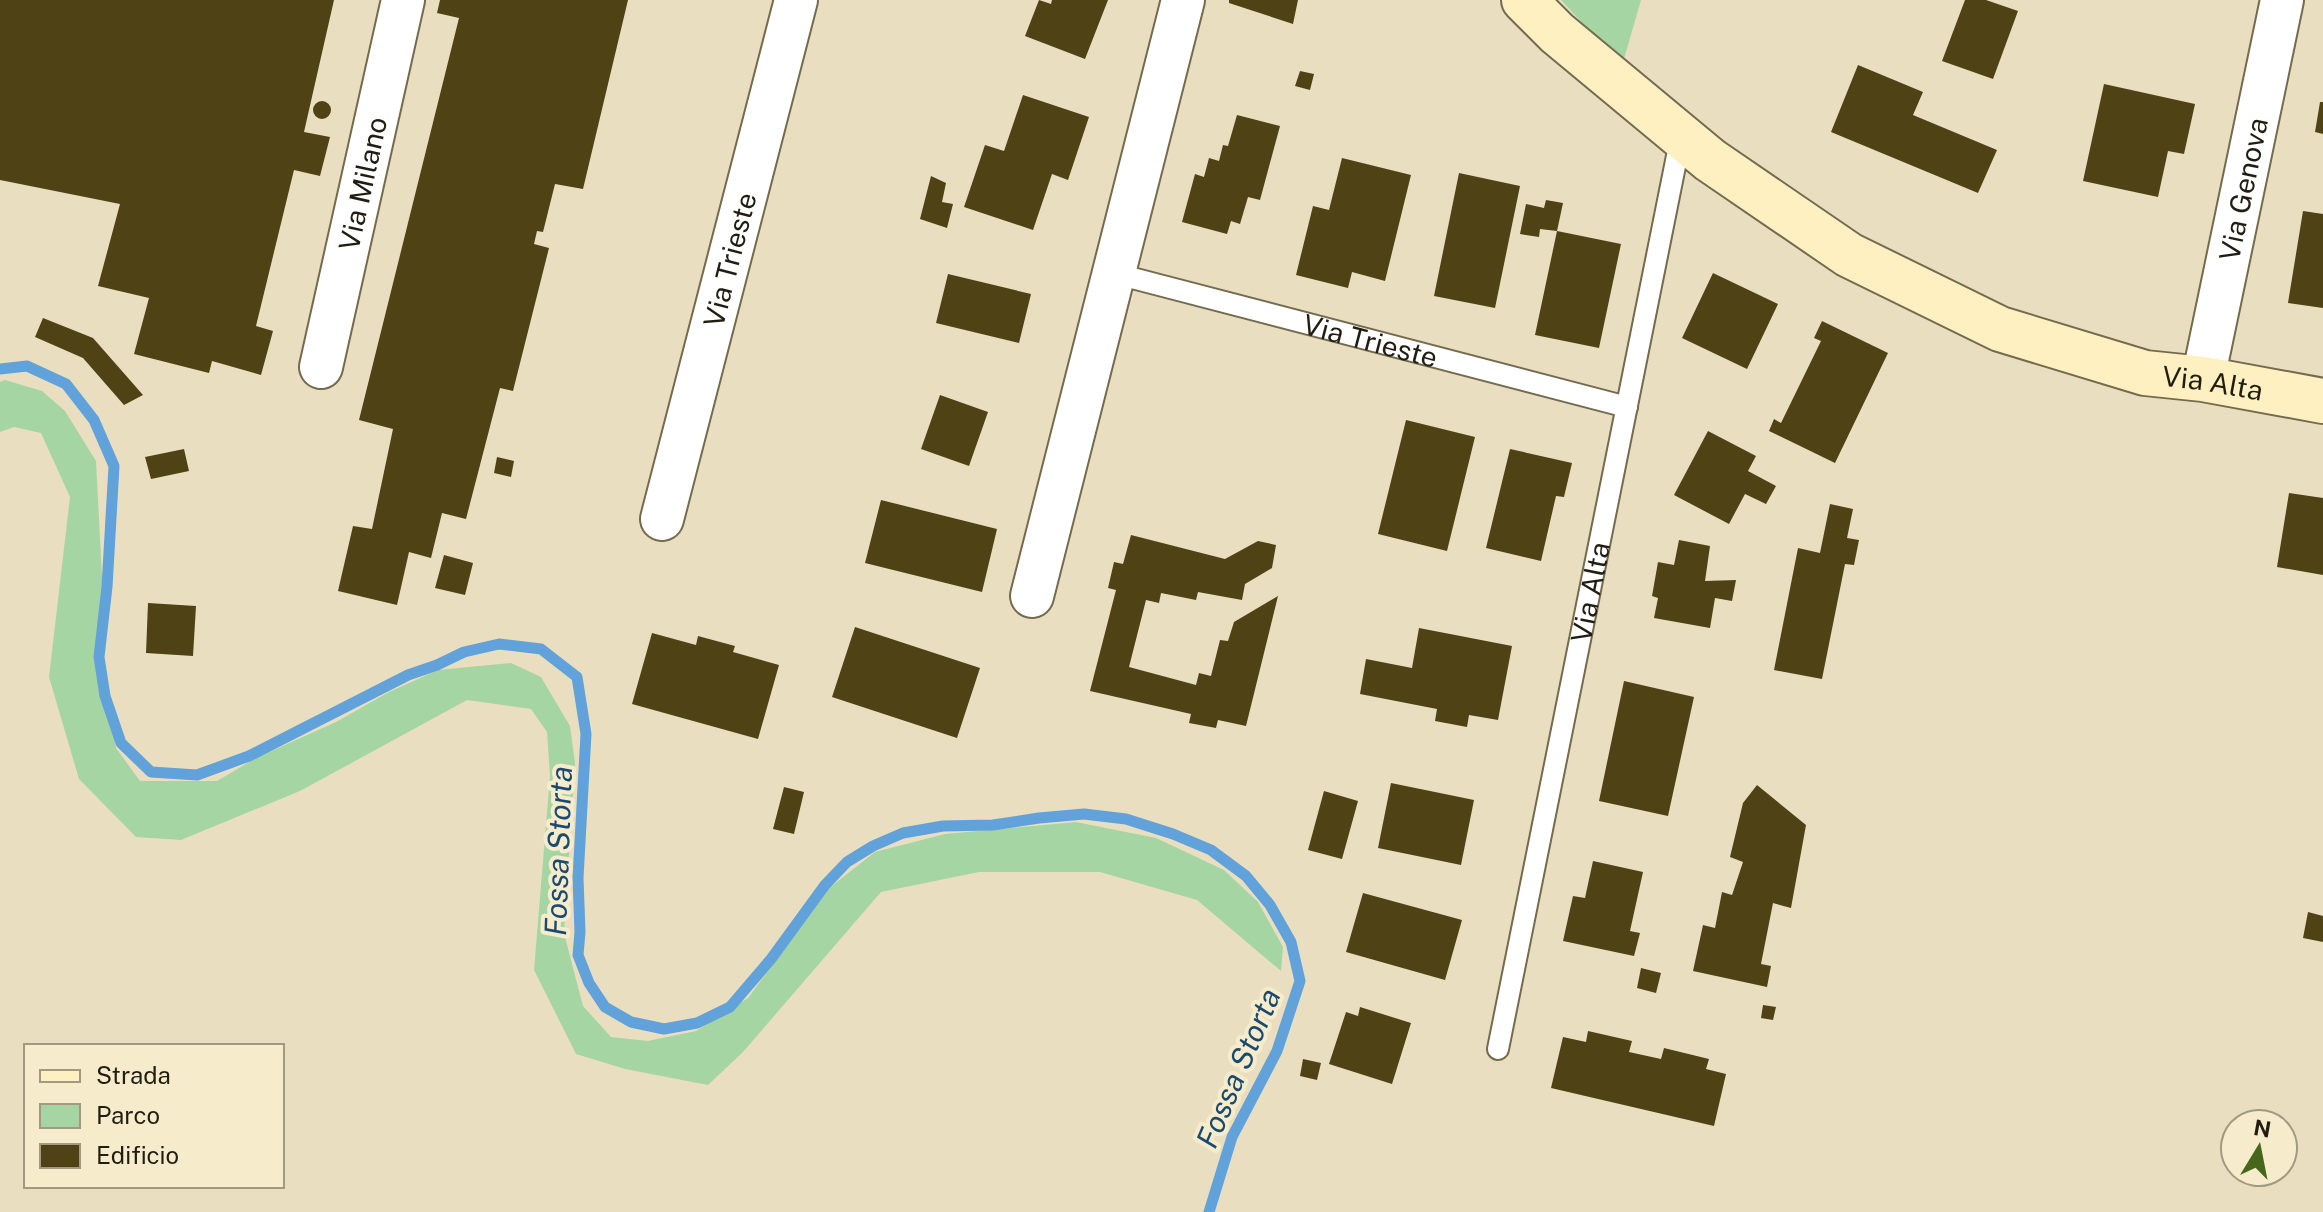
<svg xmlns="http://www.w3.org/2000/svg" width="2323" height="1212" font-family="'Public Sans',sans-serif">
<style>
.green{fill:#a6d5a4}
.lines{fill:none;stroke-linecap:round;stroke-linejoin:round}
.stream{stroke:#61a2da;stroke-width:11}
.building{fill:#4f4215}
.lane-casing{stroke:#746b4f;stroke-width:24}
.street-casing{stroke:#746b4f;stroke-width:46}
.secondary-casing{stroke:#746b4f;stroke-width:48}
.lane{stroke:#fff;stroke-width:20}
.street{stroke:#fff;stroke-width:42}
.secondary{stroke:#fff0c2;stroke-width:44}
.labels{text-anchor:middle;dominant-baseline:central;stroke-width:8;stroke-linejoin:round;paint-order:stroke}
.street-label{font-size:28px;fill:#211d12;stroke:#f6eccc}
.water-label{font-size:30px;font-style:italic;fill:#1b4a70;stroke:#f6eccc}
</style>
<rect width="100%" height="100%" fill="#e9dfc0"/>
<!-- green -->
<path class="green" d="M1561,0H1641L1622,66Z
M5,380L42,391L65,411L96,461L105,634L102,670L116,748L140,781H217L256,758L336,722L389,692L438,670L511,663L541,677L570,726L575,763L564,933L583,1006L611,1037L648,1041L696,1031L748,998L829,888L875,852L945,834L1076,822L1156,838L1224,870L1258,902L1283,947L1281,971L1197,900L1100,872H979L881,892L743,1052L708,1085L625,1069L576,1054L534,970L550,776L547,732L531,709L467,700L300,791L181,840L136,837L79,779L49,677L70,497L41,433L14,427L0,432V382Z"/>
<g class="lines">
<!-- stream -->
<path class="stream" d="M0,369L27,366L66,384L94,420L114,466L107,587L99,657L105,696L121,743L151,772L197,775L249,756L408,675L437,665L464,652L499,644L541,649L577,677L586,734L578,878L580,932L578,955L589,983L605,1007L631,1022L664,1029L697,1023L730,1007L771,959L825,885L847,862L873,846L903,833L943,826L993,825L1039,818L1084,814L1126,819L1173,834L1211,850L1246,876L1270,905L1291,942L1300,981L1277,1051L1232,1137L1209,1212"/>
</g>
<!-- building -->
<path class="building" d="M0,0H334L304,132L330,137L320,176L294,170L256,326L273,331L261,375L212,361L209,373L134,354L149,298L98,286L120,204L0,180Z
M440,0H628L583,189L555,184L543,232L537,231L534,244L549,248L513,391L500,388L466,519L442,513L431,558L409,552L397,605L338,591L353,526L372,529L393,429L359,420L459,18L437,13Z
M1039,0L1051,4L1052,0H1108L1085,59L1025,36Z
M1229,0H1298L1293,24L1229,3Z
M1965,0H1986L2018,11L1993,79L1942,61Z
M1858,65L1923,92L1913,115L1997,150L1978,193L1831,132Z
M1300,71L1314,74L1310,90L1295,86Z
M2104,84L2195,104L2184,154L2168,151L2158,197L2083,181Z
M1023,95L1089,117L1068,180L1052,174L1033,230L964,207L985,145L1004,151Z
M313 110a9 9 0 1 1 18 0a9 9 0 1 1-18 0Z
M2320,102H2323V134L2315,132Z
M1237,115L1280,126L1260,200L1248,197L1240,224L1231,221L1227,234L1182,222L1195,174L1204,177L1209,158L1219,161L1223,145L1228,146Z
M1342,158L1411,175L1385,281L1352,272L1348,288L1296,275L1313,206L1329,210Z
M1459,173L1520,186L1495,308L1434,296Z
M931,176L946,183L942,202L953,204L947,228L920,219Z
M1546,200L1563,203L1557,231L1540,229L1539,237L1520,234L1526,204L1544,208Z
M2303,211L2323,214V308L2288,303Z
M1557,231L1621,244L1599,348L1535,335Z
M1713,273L1778,304L1747,369L1682,338Z
M948,274L1031,294L1019,343L936,323Z
M43,318L93,338L143,395L124,405L83,358L35,337Z
M1822,321L1888,353L1835,463L1769,431L1774,419L1781,423L1821,341L1814,338Z
M940,395L988,412L969,466L921,449Z
M1406,420L1475,437L1447,551L1378,534Z
M1708,431L1756,456L1748,471L1776,486L1766,504L1745,494L1729,524L1674,495Z
M184,449L189,471L151,479L145,457Z
M1510,449L1572,463L1564,497L1556,496L1541,561L1486,548Z
M497,457L514,461L511,477L494,473Z
M2289,493L2323,498V575L2277,567Z
M881,500L997,529L982,592L865,563Z
M1830,504L1853,509L1847,538L1859,540L1854,565L1845,564L1822,679L1774,670L1798,548L1820,553Z
M1131,535L1225,559L1258,541L1276,545L1272,568L1245,584L1242,600L1198,592L1196,600L1161,593L1159,603L1146,600L1129,667L1196,685L1199,673L1211,676L1220,640L1228,641L1234,622L1278,596L1246,726L1218,720L1216,728L1189,723L1191,714L1090,691L1116,590L1108,588L1114,562L1123,564Z
M1679,540L1710,546L1705,581L1736,580L1732,601L1715,598L1710,628L1654,618L1658,598L1652,596L1658,562L1674,565Z
M444,555L473,563L465,595L435,588Z
M148,603L196,606L193,656L146,653Z
M855,627L980,668L957,738L832,697Z
M1419,628L1512,646L1498,720L1469,715L1467,727L1435,721L1437,709L1360,694L1366,659L1412,668Z
M652,633L696,645L698,636L735,646L733,652L779,665L758,739L632,704Z
M1624,681L1694,697L1668,816L1599,801Z
M1391,783L1474,800L1461,865L1378,848Z
M1757,785L1806,825L1791,908L1773,903L1761,964L1771,966L1767,987L1693,971L1703,925L1715,928L1722,892L1732,895L1743,862L1730,857L1743,803Z
M784,787L804,792L794,834L773,829Z
M1324,791L1358,801L1342,859L1308,850Z
M1593,861L1643,872L1630,931L1640,933L1634,956L1563,941L1573,896L1585,898Z
M1363,893L1462,920L1445,980L1346,952Z
M2308,912L2323,916V942L2303,938Z
M1641,968L1661,973L1656,993L1637,988Z
M1763,1005L1776,1007L1773,1020L1761,1018Z
M1360,1007L1411,1023L1392,1084L1329,1064L1346,1012L1358,1016Z
M1588,1031L1632,1041L1629,1052L1661,1059L1664,1048L1709,1059L1706,1069L1726,1074L1714,1126L1551,1088L1563,1037L1586,1042Z
M1303,1059L1321,1063L1317,1080L1300,1076Z"/>
<g class="lines">
<defs>
<g id="lane">
<path id="s1" d="M1113,273L1627,407"/>
<path id="s2" d="M1498,1049L1681,136"/>
</g>
<g id="street">
<path id="s3" d="M321,367L403,0"/>
<path id="s4" d="M2203,379L2282,0"/>
<path id="s5" d="M662,519L796,0"/>
<path d="M1032,596L1183,0"/>
</g>
<g id="secondary">
<path id="s6" d="M1524,0L1557,33L1710,160L1849,255L2000,329L2145,373L2203,379L2323,401"/>
</g>
</defs>
<!-- lane casing -->
<use href="#lane" class="lane-casing"/>
<!-- street casing -->
<use href="#street" class="street-casing"/>
<!-- secondary casing -->
<use href="#secondary" class="secondary-casing"/>
<!-- lane -->
<use href="#lane" class="lane"/>
<!-- street -->
<use href="#street" class="street"/>
<!-- secondary -->
<use href="#secondary" class="secondary"/>
</g>
<g class="labels">
<!-- street labels -->
<g class="street-label">
<text stroke="none"><textPath href="#s3" startOffset="188">Via Milano</textPath></text>
<text stroke="none"><textPath href="#s4" startOffset="194">Via Genova</textPath></text>
<text stroke="none"><textPath href="#s5" startOffset="268">Via Trieste</textPath></text>
<text stroke="none"><textPath href="#s1" startOffset="266">Via Trieste</textPath></text>
<text stroke="none"><textPath href="#s6" startOffset="802">Via Alta</textPath></text>
<text stroke="none"><textPath href="#s2" startOffset="466">Via Alta</textPath></text>
</g>
<!-- water labels -->
<g class="water-label">
<text transform="translate(558 851) rotate(-88)">Fossa Storta</text>
<text transform="translate(1238 1068) rotate(-67)">Fossa Storta</text>
</g>
</g>
<!-- legend -->
<rect x="24" y="1044" width="260" height="144" fill="#f6eccc" stroke="#a19982" stroke-width="2"/>
<rect x="40" y="1070" width="40" height="12" fill="#fff0c2" stroke="#a19982" stroke-width="2"/>
<text x="96" y="1084" font-size="24" fill="#211d12">Strada</text>
<rect x="40" y="1104" width="40" height="24" fill="#a6d5a4" stroke="#a19982" stroke-width="2"/>
<text x="96" y="1124" font-size="24" fill="#211d12">Parco</text>
<rect x="40" y="1144" width="40" height="24" fill="#4f4215" stroke="#a19982" stroke-width="2"/>
<text x="96" y="1164" font-size="24" fill="#211d12">Edificio</text>
<!-- north arrow -->
<g transform="translate(2259 1148) rotate(10)"><circle r="38" fill="#f6eccc" stroke="#a19982" stroke-width="2"/>
<path d="M0-6L14 30L0 20L-14 30Z" fill="#46661c"/>
<text y="-12" font-size="22" font-weight="bold" text-anchor="middle" fill="#211d12">N</text>
</g>
</svg>
